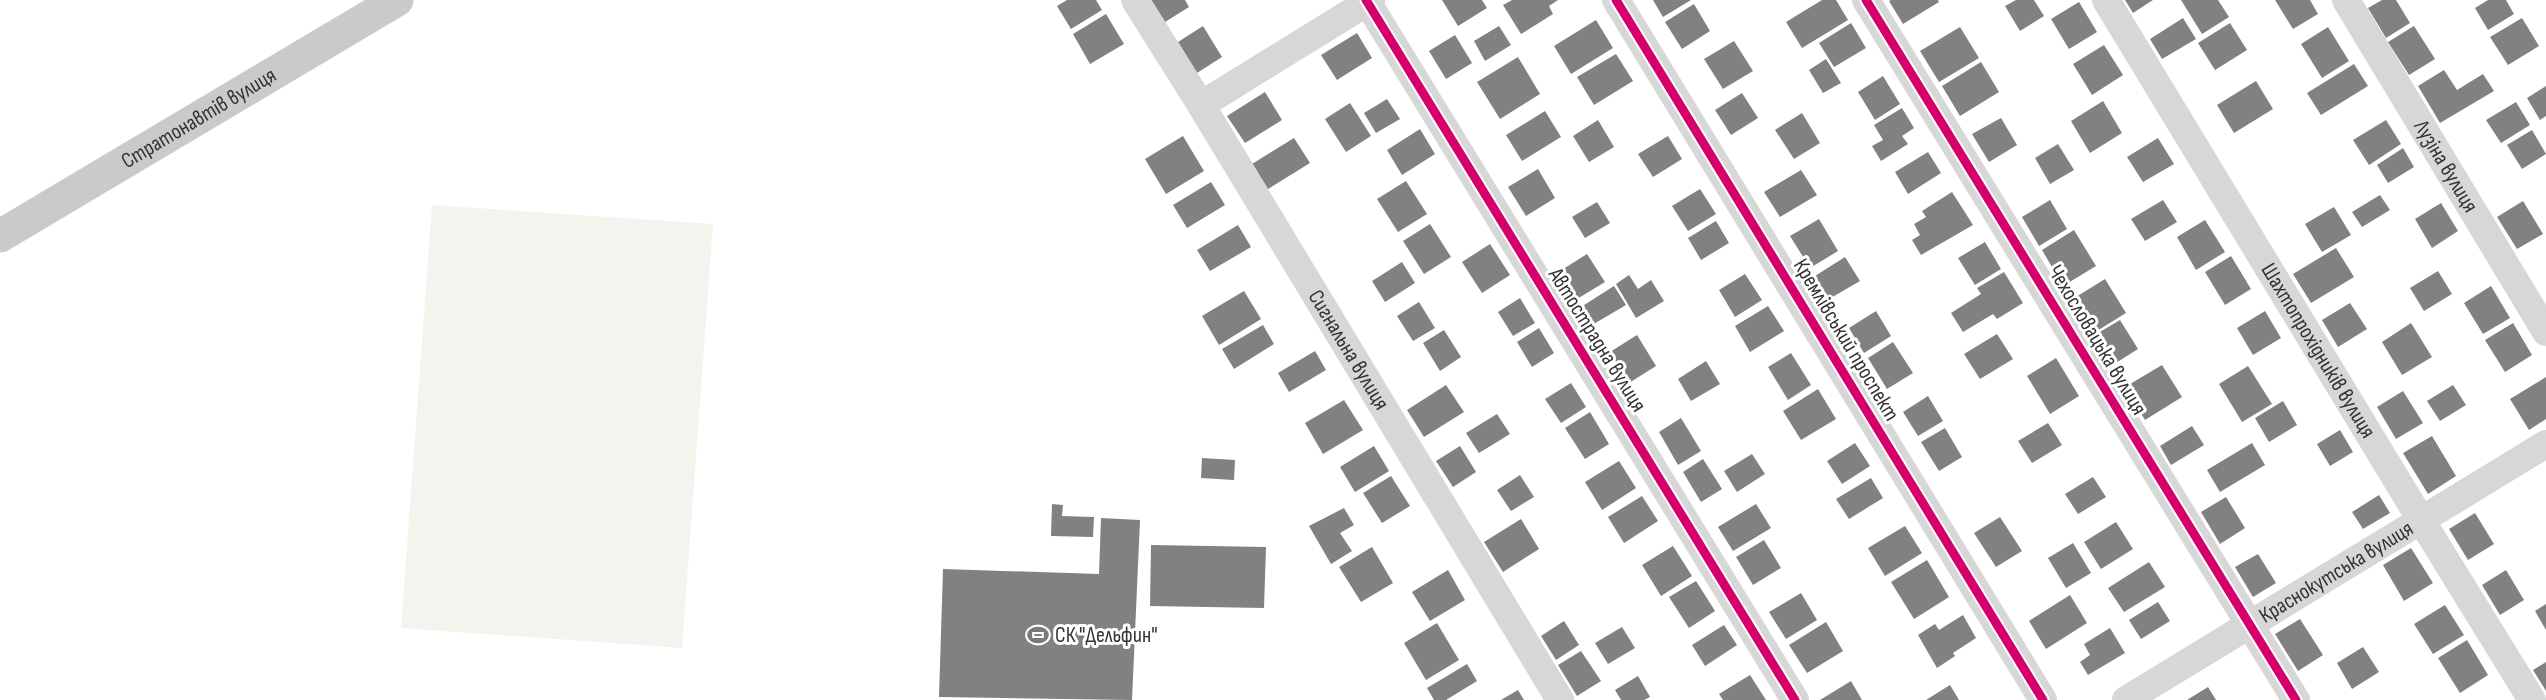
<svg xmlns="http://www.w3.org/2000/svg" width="2546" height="700" font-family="'Sofia Sans Condensed',sans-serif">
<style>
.pitch{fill:#f1f5ed}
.building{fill:#818181}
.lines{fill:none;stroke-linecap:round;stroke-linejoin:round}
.minor{stroke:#d7d7d7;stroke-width:28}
.major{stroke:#cacaca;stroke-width:33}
.cycleway-casing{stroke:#fff;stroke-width:13}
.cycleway{stroke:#d6006c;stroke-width:9}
.labels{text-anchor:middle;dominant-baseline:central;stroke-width:6;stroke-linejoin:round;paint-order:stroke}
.street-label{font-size:22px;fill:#333;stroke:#fff}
.poi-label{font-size:22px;fill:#333;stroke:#fff;text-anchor:start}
</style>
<rect width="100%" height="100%" fill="#fff"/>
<!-- pitch -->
<path class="pitch" d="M432,205L713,224L682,648L401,628Z"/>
<!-- building -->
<path class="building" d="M1067,0H1096L1102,10L1071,29L1057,6Z
M1151,0H1185L1189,7L1165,22Z
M1442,0H1482L1487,8L1458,26Z
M1512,0H1558L1549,6L1553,14L1521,34L1503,5Z
M1653,0H1691L1663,17Z
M1822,0H1836L1848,20L1802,48L1786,22Z
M1891,0H1938L1939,2L1903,24L1889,1Z
M2016,0H2034L2044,16L2020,31L2005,6Z
M2125,0H2153L2133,13Z
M2181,0H2218L2229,17L2202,34Z
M2275,0H2310L2318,14L2293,29Z
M2382,0H2396L2410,23L2386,38L2368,8Z
M2488,0H2506L2514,14L2488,30L2475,8Z
M2079,2L2097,32L2069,49L2051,19Z
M1694,4L1710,31L1682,49L1665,22Z
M1106,14L1124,44L1090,64L1073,34Z
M2183,18L2196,39L2162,59L2150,39Z
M2522,18L2539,46L2508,65L2490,37Z
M1596,20L1613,48L1571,74L1554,46Z
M1851,23L1866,48L1834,67L1819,43Z
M2230,23L2247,50L2215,70L2198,43Z
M1203,26L1222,57L1197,73L1178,42Z
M1499,26L1511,45L1485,61L1474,41Z
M2414,26L2435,59L2409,75L2388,42Z
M1960,27L1979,58L1939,82L1920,51Z
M2328,27L2349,61L2322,78L2301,44Z
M1357,33L1372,58L1337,80L1321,55Z
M1455,35L1472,63L1446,79L1429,51Z
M1734,41L1753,71L1723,89L1704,59Z
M2104,45L2123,75L2092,95L2073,64Z
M1616,54L1633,81L1594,105L1577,77Z
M1518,57L1540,94L1500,119L1477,82Z
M1826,59L1841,83L1823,93L1809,70Z
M1981,62L1999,92L1960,116L1942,86Z
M2354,64L2368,86L2321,115L2307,93Z
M2444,70L2457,90L2483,74L2494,91L2440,123L2418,86Z
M1883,76L1900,104L1875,120L1858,92Z
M2256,81L2273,109L2234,133L2217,105Z
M2546,86V116L2540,120L2527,98Z
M1265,92L1282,120L1245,143L1227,116Z
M1742,93L1758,118L1731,135L1715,110Z
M1387,99L1400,119L1376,133L1364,113Z
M2103,101L2122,133L2090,153L2071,121Z
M2516,102L2530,125L2501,143L2486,120Z
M1350,103L1371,136L1346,152L1325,119Z
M1902,108L1914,128L1902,136L1908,144L1881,161L1872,146L1883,140L1874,125Z
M1545,111L1561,137L1522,161L1506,135Z
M1802,113L1820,143L1794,159L1775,130Z
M2001,118L2017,145L1989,162L1972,134Z
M1598,120L1614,147L1589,162L1573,136Z
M2386,120L2401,144L2369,165L2353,140Z
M1420,129L1435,154L1402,175L1387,150Z
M2532,130L2546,154L2522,169L2507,145Z
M1183,136L1204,171L1166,194L1145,159Z
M1668,136L1682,159L1653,177L1638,154Z
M1294,138L1310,163L1268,189L1252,164Z
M2158,138L2174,164L2143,182L2127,157Z
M2058,144L2074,170L2050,184L2035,158Z
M2403,148L2414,167L2388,183L2377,165Z
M1928,152L1941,173L1908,194L1895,172Z
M1538,169L1555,198L1526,216L1508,187Z
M1801,170L1817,195L1780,217L1764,192Z
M1406,181L1427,214L1398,232L1377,199Z
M1211,182L1225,205L1187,228L1173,205Z
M1700,189L1716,214L1688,231L1672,206Z
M1952,192L1973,225L1921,255L1912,240L1920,235L1914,224L1926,217L1922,211Z
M2380,195L2390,210L2362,227L2352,212Z
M2050,200L2067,229L2039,246L2022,217Z
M2163,200L2177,222L2145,241L2131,219Z
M2523,201L2543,234L2517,249L2497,217Z
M1597,202L1610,223L1585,238L1572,217Z
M2441,203L2458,231L2432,248L2415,219Z
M2334,207L2351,235L2322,252L2305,224Z
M1819,219L1838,251L1810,268L1790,236Z
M2205,220L2225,252L2196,270L2177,237Z
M1716,221L1729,243L1701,260L1688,238Z
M1430,224L1451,257L1424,274L1403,241Z
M1238,225L1251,247L1210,271L1197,250Z
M2074,230L2096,266L2063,286L2042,250Z
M1985,242L2001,269L1975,285L1958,258Z
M1490,244L1510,275L1482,293L1462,262Z
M2336,248L2354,277L2311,303L2293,274Z
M1587,254L1605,282L1577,299L1560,271Z
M2231,256L2251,289L2225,305L2205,272Z
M1845,257L1860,281L1829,299L1815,276Z
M1402,262L1415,283L1385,302L1372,281Z
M2438,271L2452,294L2424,311L2410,288Z
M2004,272L2023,303L1997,319L1993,314L1963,332L1951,313L1981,294L1977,288Z
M1745,274L1762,300L1735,317L1719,290Z
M1629,275L1638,289L1651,280L1664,301L1636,318L1616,284Z
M2105,279L2126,313L2092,334L2071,300Z
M1614,286L1626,305L1592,325L1581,307Z
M2491,286L2510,318L2483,334L2464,303Z
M1244,291L1261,319L1219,345L1202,316Z
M1520,298L1535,323L1513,336L1498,312Z
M1419,302L1435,328L1413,341L1397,316Z
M2350,303L2367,329L2338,347L2322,320Z
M1768,306L1784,331L1750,352L1735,326Z
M1876,311L1891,336L1864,353L1849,328Z
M2265,311L2281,338L2253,355L2237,328Z
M2120,320L2138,349L2111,366L2093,336Z
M2411,323L2432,357L2402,375L2382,342Z
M2513,323L2532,355L2505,372L2485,340Z
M1263,325L1274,344L1234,369L1222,349Z
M1539,328L1554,353L1532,367L1517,342Z
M1444,330L1461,357L1440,371L1423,343Z
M1997,334L2013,359L1980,379L1964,354Z
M1637,335L1656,366L1629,383L1610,352Z
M1893,342L1913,373L1887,389L1868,358Z
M1315,351L1326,370L1289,392L1278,373Z
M1791,353L1811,385L1788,400L1768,367Z
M2056,358L2079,396L2050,414L2027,376Z
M1706,361L1720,384L1691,401L1678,379Z
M2162,365L2182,397L2145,420L2125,387Z
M2248,366L2272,404L2242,422L2219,384Z
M2546,377V419L2529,430L2510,399Z
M1571,383L1586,407L1561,423L1545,399Z
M1446,385L1464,412L1424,437L1407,410Z
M2453,385L2466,405L2440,421L2427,401Z
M1818,389L1836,419L1801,440L1783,411Z
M2403,391L2423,423L2396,439L2377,407Z
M1928,396L1943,421L1918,436L1903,412Z
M1344,400L1363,430L1323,454L1305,423Z
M2283,401L2297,425L2269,442L2255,418Z
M1590,412L1609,444L1585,459L1565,428Z
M1497,414L1510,434L1479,453L1466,433Z
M1681,418L1701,451L1678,465L1659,432Z
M2048,423L2062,445L2032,463L2018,441Z
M2192,426L2204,445L2171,465L2160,446Z
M1945,428L1962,457L1939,471L1921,442Z
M2340,430L2353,452L2330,466L2317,444Z
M2432,436L2456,476L2428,494L2403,453Z
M1855,443L1870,466L1842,484L1827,461Z
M2252,443L2265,465L2220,492L2207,470Z
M1374,446L1389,471L1355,492L1340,467Z
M1460,446L1476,472L1453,487L1436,461Z
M1752,454L1765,474L1737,492L1724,471Z
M1202,458L1235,460L1234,480L1201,478Z
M1703,459L1722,489L1701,502L1683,472Z
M1619,461L1636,488L1602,510L1585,482Z
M1520,475L1534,497L1511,511L1497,490Z
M1391,476L1410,506L1382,523L1363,493Z
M2093,477L2106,497L2078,514L2065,494Z
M1871,478L1883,498L1849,519L1836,499Z
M2379,495L2390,513L2363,529L2352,512Z
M1642,496L1658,521L1624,543L1608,517Z
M2226,497L2245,528L2220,544L2201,512Z
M1052,504L1063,505L1062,516L1094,517L1093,537L1051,536Z
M1756,504L1771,528L1733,551L1718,527Z
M1344,508L1354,525L1340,533L1352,551L1331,564L1309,526Z
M2475,513L2494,544L2468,560L2449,529Z
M2000,517L2022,551L1996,567L1974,533Z
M1101,518L1140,520L1132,700L939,697L943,569L1099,574Z
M1521,519L1539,549L1503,572L1484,542Z
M2116,522L2133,549L2101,569L2084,542Z
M1905,526L1922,553L1885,576L1868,548Z
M1764,540L1781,568L1753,585L1736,557Z
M2073,543L2091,573L2066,588L2048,558Z
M1151,545L1266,547L1264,608L1150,606Z
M1673,546L1692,576L1661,596L1642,565Z
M1372,547L1393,583L1361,602L1339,567Z
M2411,548L2433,583L2404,601L2383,565Z
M2258,554L2276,583L2253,597L2235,567Z
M1927,560L1949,597L1914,619L1891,582Z
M2149,562L2165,587L2124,612L2108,588Z
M1448,570L1465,600L1430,621L1412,592Z
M2506,570L2524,600L2500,615L2482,585Z
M1696,581L1715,611L1689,628L1669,597Z
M1801,593L1817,620L1786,639L1769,612Z
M2070,595L2087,623L2046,649L2029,621Z
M2158,602L2170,621L2141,639L2129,620Z
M2546,604V630L2535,611Z
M2445,605L2464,635L2433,654L2414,624Z
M1963,615L1976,638L1953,653L1955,656L1937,668L1918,635L1935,624L1939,630Z
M2300,619L2323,655L2298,671L2275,634Z
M1564,621L1579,645L1556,660L1541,636Z
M1826,622L1843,651L1807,673L1789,645Z
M1437,623L1459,660L1426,680L1404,643Z
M1724,625L1737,645L1705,666L1692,645Z
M1622,627L1635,648L1608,664L1595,643Z
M2110,628L2125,653L2088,675L2080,662L2090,655L2084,644Z
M2467,640L2488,675L2460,693L2438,658Z
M2363,647L2379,672L2352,689L2337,663Z
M1581,651L1601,681L1577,696L1558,665Z
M2546,662V691L2533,670Z
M1467,664L1477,681L1446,700H1434L1427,688Z
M1750,675L1766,700H1723L1719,694Z
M1638,676L1650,697L1644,700H1621L1615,690Z
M1851,681L1862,700H1820Z
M1950,685L1959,700H1926Z
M2208,687L2216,700H2187Z
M1518,690L1524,700H1501Z"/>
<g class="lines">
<!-- minor -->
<g class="minor">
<path id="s1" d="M1135,0L1201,105L1560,700"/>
<path d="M1366,0L1795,700"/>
<path d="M1616,0L2043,700"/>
<path d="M1866,0L2296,700"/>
<path id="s2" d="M2106,0L2421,520L2532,700"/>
<path id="s3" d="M2346,0L2546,332"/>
<path d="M1201,105L1371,0"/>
<path id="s4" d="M2126,700L2546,444"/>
</g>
<!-- major -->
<path class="major" id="s5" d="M0,236L397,0"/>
<defs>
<path id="cycleway" d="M1366,0L1795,700
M1616,0L2043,700
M1866,0L2296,700"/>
</defs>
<!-- cycleway casing -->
<use href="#cycleway" class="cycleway-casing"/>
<!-- cycleway -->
<use href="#cycleway" class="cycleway"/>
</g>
<!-- icons -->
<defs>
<symbol id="stadium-bare" viewBox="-9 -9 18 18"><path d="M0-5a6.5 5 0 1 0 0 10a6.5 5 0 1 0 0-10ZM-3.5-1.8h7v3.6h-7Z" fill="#7a7a7a" stroke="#fff" stroke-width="2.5" paint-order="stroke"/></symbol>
</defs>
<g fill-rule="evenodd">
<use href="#stadium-bare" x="1023" y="620" width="30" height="30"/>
</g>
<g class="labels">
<!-- street labels -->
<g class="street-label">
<text stroke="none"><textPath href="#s5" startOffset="231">Стратонавтів вулиця</textPath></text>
<text stroke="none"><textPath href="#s3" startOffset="194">Лузіна вулиця</textPath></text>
<text transform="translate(1597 340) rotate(58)">Автострадна вулиця</text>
<text transform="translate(1846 340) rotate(59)">Кремлівський проспект</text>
<text transform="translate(2097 340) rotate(59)">Чехословацька вулиця</text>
<text stroke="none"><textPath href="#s1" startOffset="410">Сигнальна вулиця</textPath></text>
<text stroke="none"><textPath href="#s2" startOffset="410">Шахтопрохідників вулиця</textPath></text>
<text stroke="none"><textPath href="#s4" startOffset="246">Краснокутська вулиця</textPath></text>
</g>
<!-- poi labels -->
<g class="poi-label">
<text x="1055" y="635">СК "Дельфин"</text>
</g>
</g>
</svg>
